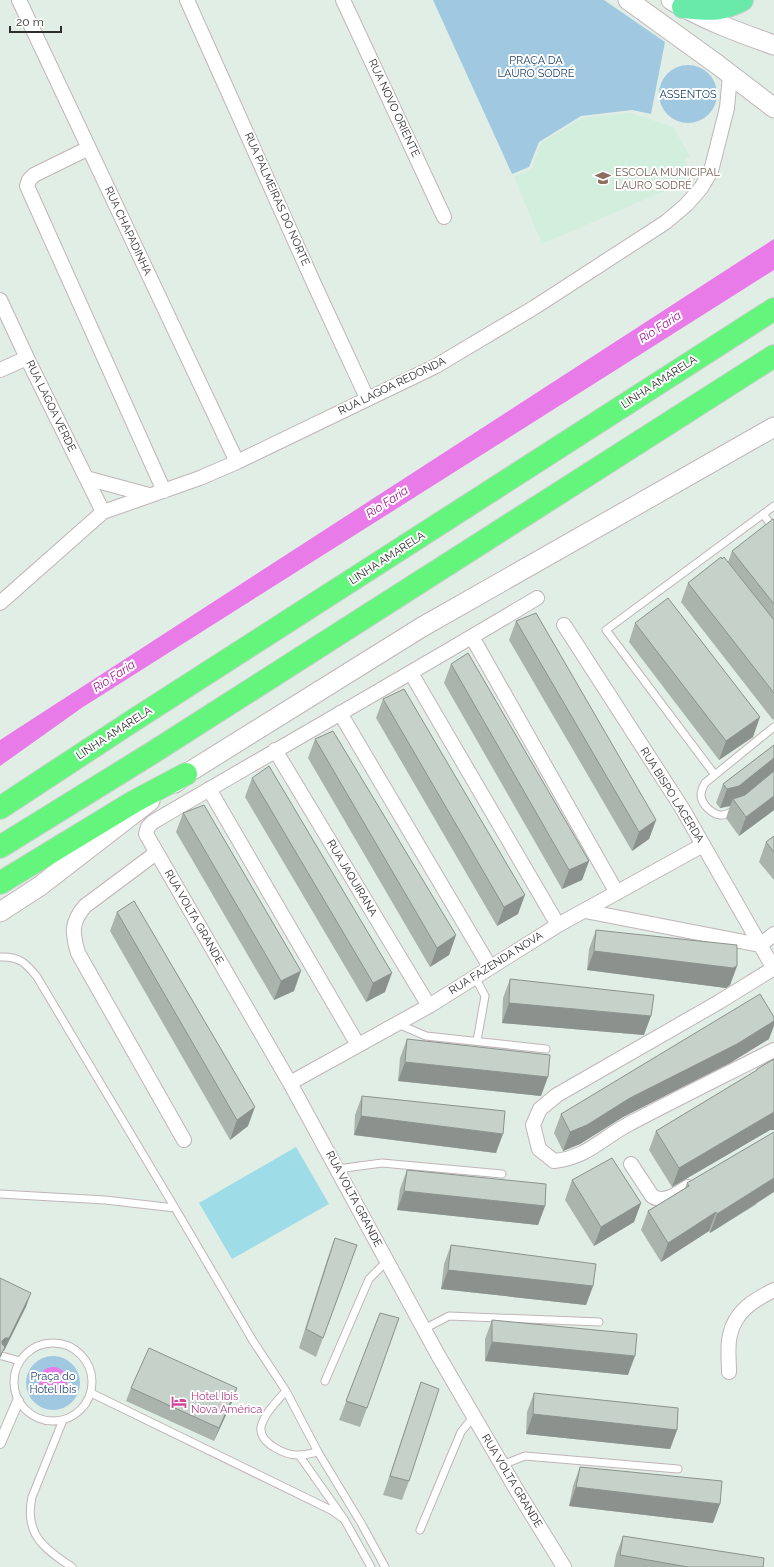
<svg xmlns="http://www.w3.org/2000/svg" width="774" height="1567" font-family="Raleway,sans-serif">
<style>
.education{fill:#d2eedd}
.green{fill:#a1c8e1}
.pitch{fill:#9edce7}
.water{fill:#e97be9}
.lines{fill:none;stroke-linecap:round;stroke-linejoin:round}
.service-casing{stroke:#c0b4ba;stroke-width:9}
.pedestrian-casing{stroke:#c0b4ba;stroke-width:12}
.minor-casing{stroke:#c0b4ba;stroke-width:16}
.secondary-casing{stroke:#c0b4ba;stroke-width:21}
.primary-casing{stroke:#cdcdcd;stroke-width:24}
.motorway-casing{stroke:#cdcdcd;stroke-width:24}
.service{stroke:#fff;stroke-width:7}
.pedestrian{stroke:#fff;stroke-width:10}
.minor{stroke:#fff;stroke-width:14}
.secondary{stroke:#fff;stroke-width:19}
.primary{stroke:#6aeaaa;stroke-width:22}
.motorway{stroke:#64f67c;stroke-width:22}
.wall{fill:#aab4ad}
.shaded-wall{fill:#8b928d}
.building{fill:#c6d1c9;stroke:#8b928d}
.labels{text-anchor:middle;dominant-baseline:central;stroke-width:4;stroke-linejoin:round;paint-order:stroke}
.park-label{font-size:11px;fill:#1f4269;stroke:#fff}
.street-label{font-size:11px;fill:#2e2e2e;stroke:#fff}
.education-label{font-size:11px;fill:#785e54;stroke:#fff;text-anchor:start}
.hotel-label{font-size:11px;fill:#b23c85;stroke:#fff;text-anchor:start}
.water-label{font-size:12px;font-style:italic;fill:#9a1590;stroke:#fff}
</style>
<rect width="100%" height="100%" fill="#e1eee5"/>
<!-- education -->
<path class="education" d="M631,113L673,127L690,156L685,159L692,179L542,244L514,177L531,169L541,143L582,118Z"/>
<!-- green -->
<path class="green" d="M433,0H604L665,42L651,114L632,110L581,116L539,142L529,167L512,174Z
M659 94a29 29 0 1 1 58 0a29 29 0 1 1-58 0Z
M26 1383a27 27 0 1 1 54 0a27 27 0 1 1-54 0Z"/>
<!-- pitch -->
<path class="pitch" d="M296,1147L329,1204L232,1259L199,1203Z"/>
<!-- water -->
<path class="water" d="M774,239V270L83,707L0,766V740Z
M39 1381a14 14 0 1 1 28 0a14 14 0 1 1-28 0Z"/>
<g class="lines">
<defs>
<path id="service" d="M763,514L774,529
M715,775L606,630L774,506
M736,810C731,812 725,816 720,815C712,814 701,804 701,795C701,790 703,787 705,783L774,727
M0,957C19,956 26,963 37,977L175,1208
M475,977L485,996L477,1041
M398,1024L426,1036L546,1049
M337,1169L382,1163L502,1174
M0,1194L105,1200L175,1208L253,1341L286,1391L318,1452L361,1523L385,1567
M424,1329L449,1316L599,1322
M14 1382a39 39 0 1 1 78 0a39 39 0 1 1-78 0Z
M2,1356L20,1361
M325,1381L369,1279L387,1261
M286,1391C277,1401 264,1414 261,1427C259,1444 287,1456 300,1455C306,1455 312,1453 318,1452
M91,1393L331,1510L344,1519
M63,1420L32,1497C24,1534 44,1549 72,1567
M299,1455L344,1519L371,1567
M502,1465L525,1456L678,1469
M420,1530L461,1432L474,1416"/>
<path id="pedestrian" d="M0,1443L18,1401"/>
<path id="minor" d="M19,0L237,462
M187,0L315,286L367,398
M343,0L444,217
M89,148L34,175L29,180L27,186L164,491
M0,300L27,358L103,512
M0,370L27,358
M86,478L149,495
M537,598C410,674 281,747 153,822L148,827L146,834L290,1083L438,1355L516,1489L564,1567
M0,603L103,512L200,478L237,462L436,366L535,307L666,222L686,205L701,188L711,171L727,108L730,75
M564,625L682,808L774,969
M472,637L617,893
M411,673L558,925
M340,713L490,967
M275,750L429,1006
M209,789L358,1045
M156,853L85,906C71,922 72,933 78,953L184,1140
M585,911L760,945
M760,945L774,934
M774,968L719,1002L557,1095L540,1109L533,1125L539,1149L554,1161C586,1158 601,1139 627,1125C676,1099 725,1075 774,1050
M290,1083L429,1006L558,925L703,845
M631,1164L652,1196C664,1204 677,1194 688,1187
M729,1372C729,1360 727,1346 730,1335C735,1311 754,1300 774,1290"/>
<path id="secondary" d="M628,0L718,65L774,108
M671,0C702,19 740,33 774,45
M175,783L186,774L422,627L774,427
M0,912L40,886L150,801"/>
<path id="primary" d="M683,7C708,9 719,12 742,0"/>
<path id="motorway" d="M0,808L134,720L774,309
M0,847L152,753L774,356
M0,883L135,801L186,774"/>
</defs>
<!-- service casing -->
<use href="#service" class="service-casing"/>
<!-- pedestrian casing -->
<use href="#pedestrian" class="pedestrian-casing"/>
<!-- minor casing -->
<use href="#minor" class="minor-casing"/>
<!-- secondary casing -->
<use href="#secondary" class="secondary-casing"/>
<!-- primary casing -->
<use href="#primary" class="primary-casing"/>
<!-- motorway casing -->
<use href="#motorway" class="motorway-casing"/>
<!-- service -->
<use href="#service" class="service"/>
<!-- pedestrian -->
<use href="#pedestrian" class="pedestrian"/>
<!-- minor -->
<use href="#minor" class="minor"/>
<!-- secondary -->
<use href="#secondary" class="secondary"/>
<!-- primary -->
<use href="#primary" class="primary"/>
<!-- motorway -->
<use href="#motorway" class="motorway"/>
</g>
<!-- wall -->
<path class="wall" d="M774,520V719L773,720L681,602L688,583L722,559L728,562L732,551Z
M516,621L656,820L649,839L632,851L509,640Z
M635,623L753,737L719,760L629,642Z
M451,664L589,861L582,880L562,889L444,683Z
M383,699L518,914L497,926L376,718Z
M315,739L456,935L449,955L430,967L308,758Z
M774,745V810L739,836L726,818L730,806L720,808L716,803L723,784Z
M252,778L385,992L366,1002L245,797Z
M183,813L294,991L274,1000L176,832Z
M774,836V880L759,862L766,842Z
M117,912L248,1126L230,1140L110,931Z
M596,930L737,966L730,985L726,988L587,970L589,949Z
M510,979L644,1035L502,1023L503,998Z
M407,1039L541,1096L398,1081L400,1058Z
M769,1039L730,1063L623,1117L580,1144L563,1151L554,1133L561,1114Z
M774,1059V1130H770L672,1187L649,1150L656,1131L756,1071L757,1069Z
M362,1096L496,1153L354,1135L355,1115Z
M407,1170L545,1206L538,1225L397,1210L400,1189Z
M572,1180L641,1203L634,1222L594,1246L565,1200Z
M687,1183L757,1204L710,1233L709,1231L661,1262L641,1230L648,1211L685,1188Z
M335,1238L357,1245L316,1357L299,1348L328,1257Z
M451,1245L593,1286L586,1305L441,1289L444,1264Z
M380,1313L367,1408L360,1427L339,1420Z
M492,1320L628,1375L485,1361V1339Z
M421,1382L409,1481L402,1500L383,1495Z
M131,1388H237L232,1402L214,1441L126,1401Z
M534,1393L677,1430L670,1449L526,1434L527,1412Z
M580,1467L713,1523L569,1506L573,1486Z
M623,1536L763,1567H614L616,1555Z"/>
<!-- shaded-wall -->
<path class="shaded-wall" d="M760,717L753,737L719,760L726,741Z
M774,758V774L736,803L733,799L730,806L720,808L727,789Z
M774,796V810L739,836L746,817Z
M656,820L649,839L632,851L639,832Z
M589,861L582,880L562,889L569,870Z
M525,895L518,914L497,926L504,907Z
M456,935L449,955L430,967L437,948Z
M594,951L737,966L730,985L726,988L587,970Z
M301,971L294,991L274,1000L281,981Z
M392,973L385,992L366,1002L373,983Z
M509,1003L651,1016L644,1035L502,1023Z
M774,1021V1026L769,1039L730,1063L623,1117L580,1144L563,1151L570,1132L630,1098Z
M405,1062L548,1077L541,1096L398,1081Z
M255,1107L248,1126L230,1140L237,1120Z
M774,1112V1130H770L672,1187L679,1168Z
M361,1116L503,1134L496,1153L354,1135Z
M774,1178V1192L710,1233L717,1214Z
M404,1191L545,1206L538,1225L397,1210Z
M641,1203L634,1222L594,1246L601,1227Z
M716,1212L709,1231L661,1262L668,1243Z
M448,1270L593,1286L586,1305L441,1289Z
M31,1293L26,1307L4,1351H3L0,1359L2,1341Z
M492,1342L635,1356L628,1375L485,1361Z
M237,1388L232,1402L214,1441L219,1428Z
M533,1414L677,1430L670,1449L526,1434Z
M576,1487L720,1504L713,1523L569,1506Z"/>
<!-- building -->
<path class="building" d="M773,519L774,520V604L732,551Z
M721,557L722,559L724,557L774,620V693L688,583Z
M668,598L760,717L726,741L635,623Z
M536,613L656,820L639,832L516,621Z
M468,653L589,861L569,870L451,664Z
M404,689L525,895L504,907L383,699Z
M333,731L456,935L437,948L315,739Z
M774,745V758L739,786L727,789L723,784Z
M269,766L392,973L373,983L252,778Z
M774,771V796L746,817L733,799L745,795Z
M204,805L301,971L281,981L183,813Z
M774,836V852L766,842Z
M134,901L255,1107L237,1120L117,912Z
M596,930L737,945V966L733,968L594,951Z
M510,979L654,995L651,1016L509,1003Z
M760,994L774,1017V1021L737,1044L630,1098L587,1125L570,1132L561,1114Z
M407,1039L550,1055L548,1077L405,1062Z
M774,1059V1112L679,1168L656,1131L757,1070V1069Z
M362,1096L505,1111L503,1134L361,1116Z
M774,1132V1178L717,1214L716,1212L668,1243L648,1211L689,1186L687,1183Z
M612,1158L641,1203L601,1227L572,1180Z
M407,1170L546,1184L545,1206L404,1191Z
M335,1238L357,1245L323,1338L306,1329Z
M451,1245L596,1264L593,1286L448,1270Z
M0,1278L31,1293L9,1338H5L2,1341V1344L5,1347L0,1356Z
M380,1313L399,1318L367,1408L346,1401Z
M492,1320L637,1334L635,1356L492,1342Z
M149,1348L237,1388L219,1428L131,1388Z
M421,1382L439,1389L409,1481L390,1476Z
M534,1393L678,1408L677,1430L533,1414Z
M580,1467L722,1481L720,1504L576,1487Z
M623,1536L764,1558L763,1567H688L620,1555Z"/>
<!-- icons -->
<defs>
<symbol id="school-bare" viewBox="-9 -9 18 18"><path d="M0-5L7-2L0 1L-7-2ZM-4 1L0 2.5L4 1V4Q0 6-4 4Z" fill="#8d6e63" stroke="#fff" stroke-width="2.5" paint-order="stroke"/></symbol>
<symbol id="hotel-bare" viewBox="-9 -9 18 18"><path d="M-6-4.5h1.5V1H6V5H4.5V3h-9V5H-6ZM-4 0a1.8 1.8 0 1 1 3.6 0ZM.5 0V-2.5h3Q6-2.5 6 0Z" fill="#d1479c" stroke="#fff" stroke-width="2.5" paint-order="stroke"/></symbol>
</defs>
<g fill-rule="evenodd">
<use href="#school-bare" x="592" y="167" width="22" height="22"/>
<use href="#hotel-bare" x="168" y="1391" width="22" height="22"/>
</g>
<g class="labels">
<!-- park labels -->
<g class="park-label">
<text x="536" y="60">PRAÇA DA<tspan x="536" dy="13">LAURO SODRÉ</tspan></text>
<text x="688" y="94">ASSENTOS</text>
<text x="53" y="1376">Praça do<tspan x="53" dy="13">Hotel Ibis</tspan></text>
</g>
<!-- street labels -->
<g class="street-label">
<text transform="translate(394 108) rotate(65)">RUA NOVO ORIENTE</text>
<text transform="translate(277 199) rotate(66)">RUA PALMEIRAS DO NORTE</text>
<text transform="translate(128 231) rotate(65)">RUA CHAPADINHA</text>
<text transform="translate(659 382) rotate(-33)">LINHA AMARELA</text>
<text transform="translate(392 386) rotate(-26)">RUA LAGOA REDONDA</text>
<text transform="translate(51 406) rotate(64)">RUA LAGOA VERDE</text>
<text transform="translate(387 558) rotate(-33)">LINHA AMARELA</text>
<text transform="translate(114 733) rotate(-33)">LINHA AMARELA</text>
<text transform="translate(672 795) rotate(58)">RUA BISPO LACERDA</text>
<text transform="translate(352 878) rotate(59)">RUA JAQUIRANA</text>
<text transform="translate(194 917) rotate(60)">RUA VOLTA GRANDE</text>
<text transform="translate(496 963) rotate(-32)">RUA FAZENDA NOVA</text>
<text transform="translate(354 1199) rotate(62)">RUA VOLTA GRANDE</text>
<text transform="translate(512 1481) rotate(59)">RUA VOLTA GRANDE</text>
</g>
<!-- education labels -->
<g class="education-label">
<text x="615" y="172">ESCOLA MUNICIPAL<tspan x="615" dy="13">LAURO SODRÉ</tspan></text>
</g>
<!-- hotel labels -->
<g class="hotel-label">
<text x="191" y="1396">Hotel Ibis<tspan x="191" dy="13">Nova América</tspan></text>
</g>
<!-- water labels -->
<g class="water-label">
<text transform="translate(660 327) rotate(-33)">Rio Faria</text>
<text transform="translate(387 502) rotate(-33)">Rio Faria</text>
<text transform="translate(114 676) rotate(-33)">Rio Faria</text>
</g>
</g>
<!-- scale -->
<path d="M10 26v6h51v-6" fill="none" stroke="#2e2e2e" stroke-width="2"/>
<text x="16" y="26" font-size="12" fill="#2e2e2e" stroke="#ffffff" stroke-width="3" paint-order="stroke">20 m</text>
</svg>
